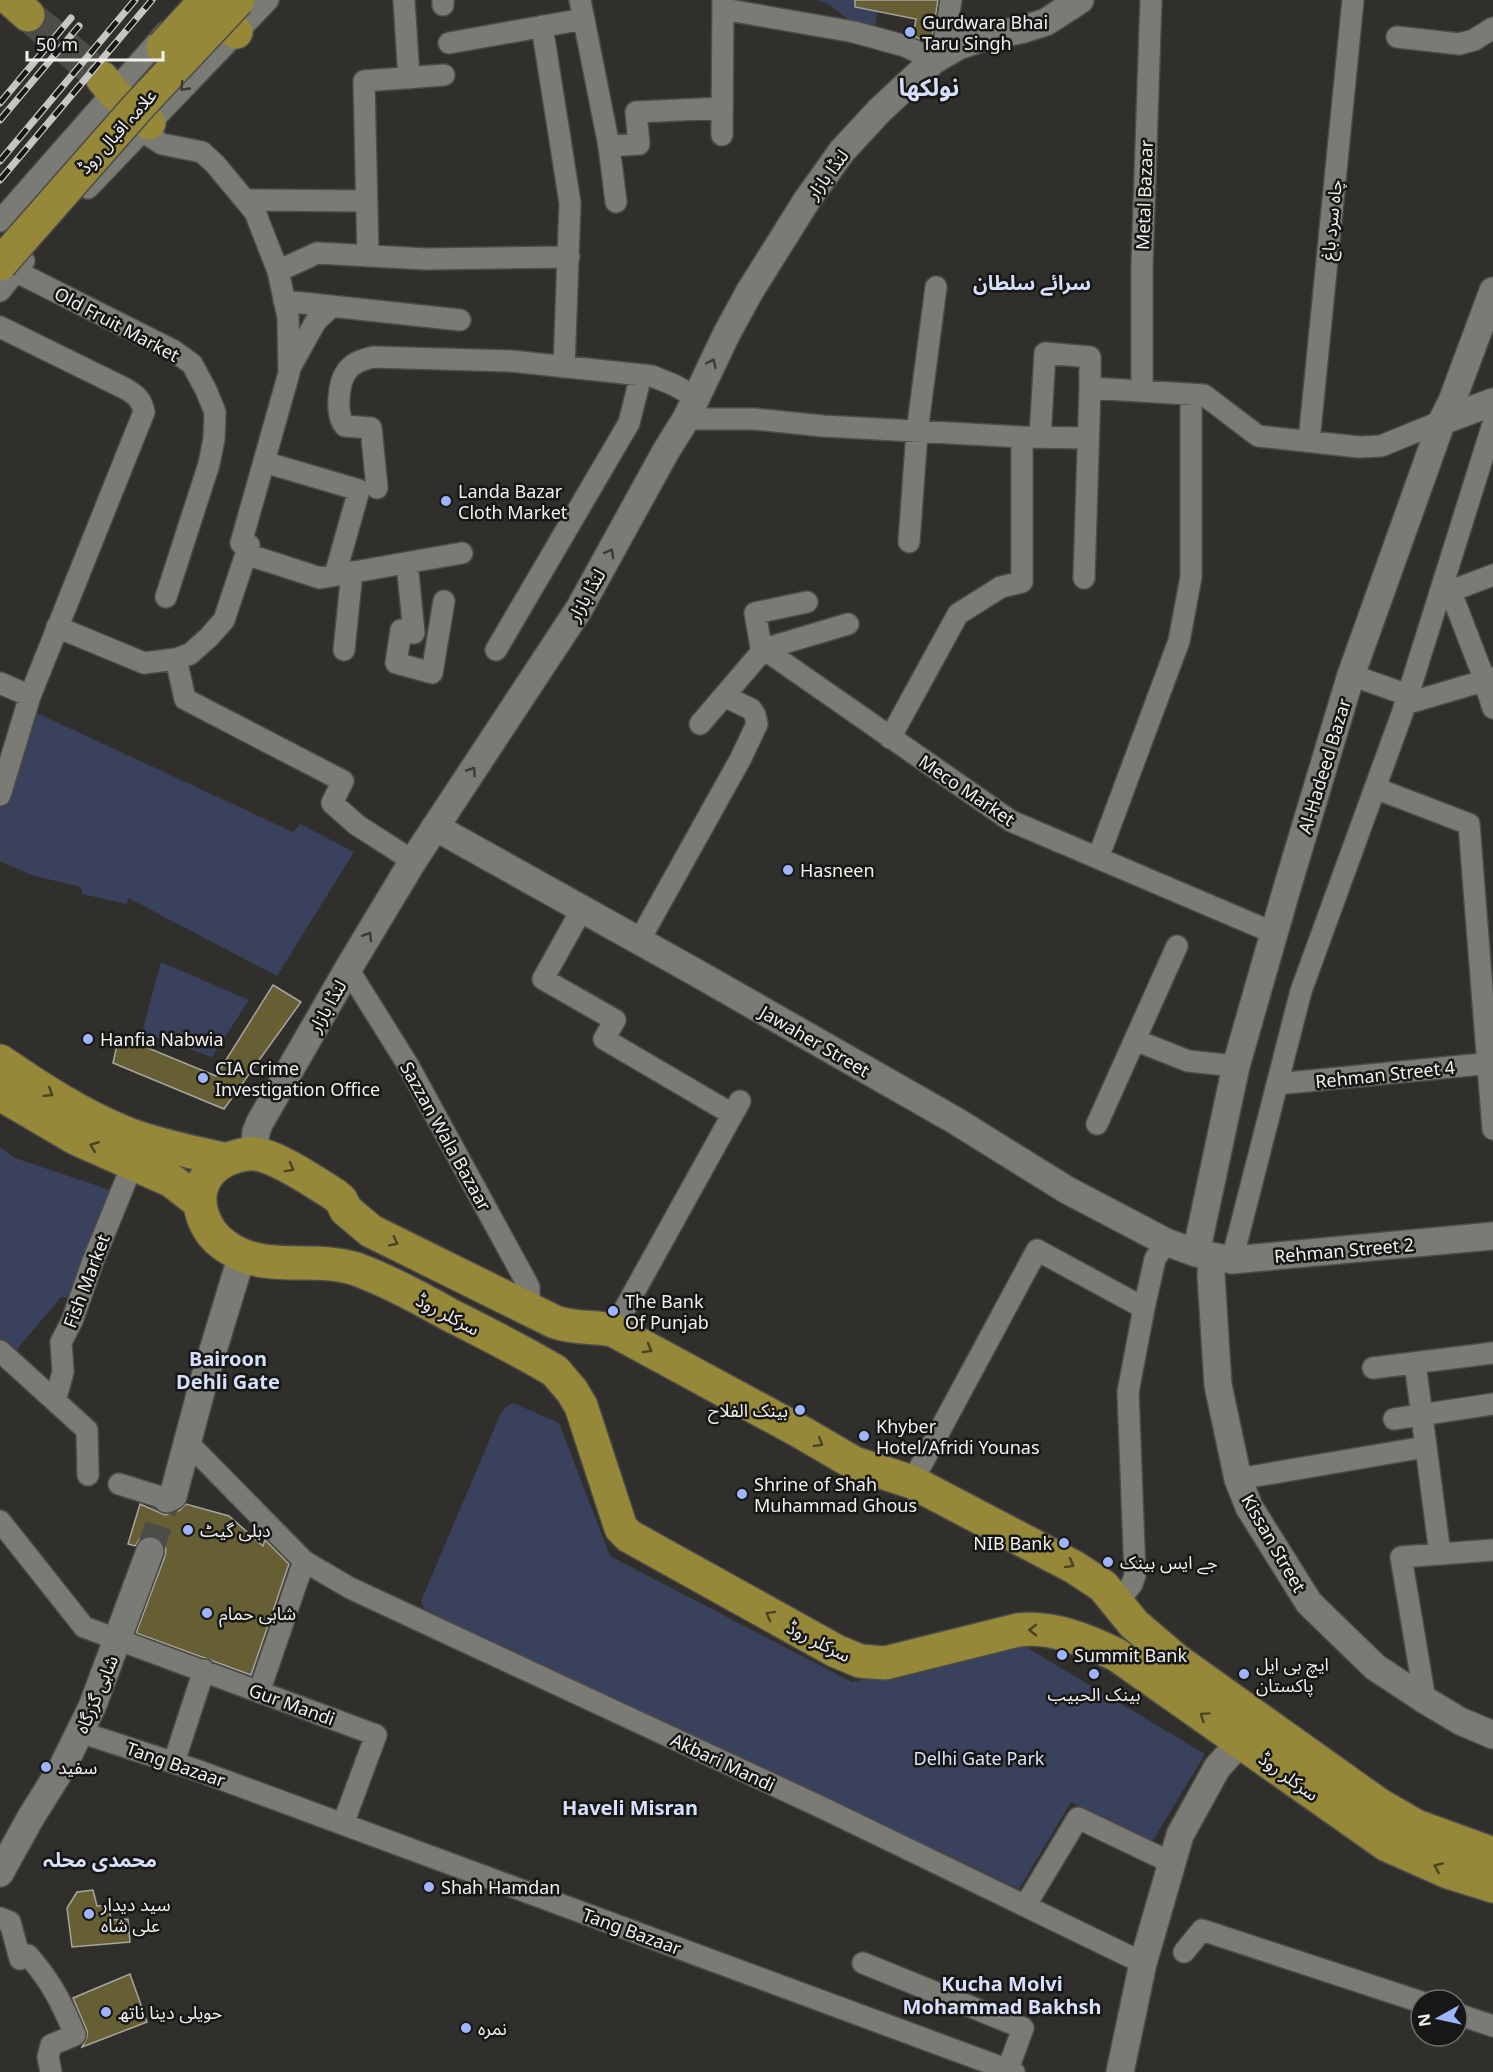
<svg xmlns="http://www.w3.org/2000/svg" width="1493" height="2072" font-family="'Noto Sans','Noto Sans Arabic',sans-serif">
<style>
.green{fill:#39415c}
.building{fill:#675f34;stroke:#a6a5a0;stroke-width:1.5}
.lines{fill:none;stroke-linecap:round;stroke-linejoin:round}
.tertiary-tunnel{stroke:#4d4c48;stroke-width:27;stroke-dasharray:27 14;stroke-linecap:butt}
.primary-tunnel{stroke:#4d4c48;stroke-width:33;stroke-dasharray:33 16;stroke-linecap:butt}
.minor-casing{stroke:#4c4b49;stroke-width:24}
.tertiary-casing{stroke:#4c4b49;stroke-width:30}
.primary-casing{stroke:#4c4b49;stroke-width:36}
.minor{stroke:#7b7b76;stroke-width:21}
.tertiary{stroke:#7b7b76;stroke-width:27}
.primary{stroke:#958839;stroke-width:33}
.rail-casing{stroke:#c6c5c3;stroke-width:7}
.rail{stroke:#171715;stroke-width:4.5;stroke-dasharray:14;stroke-linecap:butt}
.primary-bridge-casing{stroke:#4c4b49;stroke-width:36;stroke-linecap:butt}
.primary-bridge{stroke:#958839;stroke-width:33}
.oneway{stroke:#3a3a37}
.oneway2{stroke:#494423}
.poi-dot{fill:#9eb4fd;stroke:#171715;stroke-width:2}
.labels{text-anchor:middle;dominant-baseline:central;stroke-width:5;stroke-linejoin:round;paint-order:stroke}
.poi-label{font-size:18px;fill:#f2f1ef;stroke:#171715;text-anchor:start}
.street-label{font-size:18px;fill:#f2f1ef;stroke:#171715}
.park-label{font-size:18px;fill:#dbe4fe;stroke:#171715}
.neighbourhood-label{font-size:20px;font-weight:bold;fill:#d6dffb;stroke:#171715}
.district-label{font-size:24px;font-weight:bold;fill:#d6dffb;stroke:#171715}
</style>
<rect width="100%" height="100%" fill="#302f2b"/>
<!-- green -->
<path class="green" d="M816,0H879L875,27L853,23L828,4Z
M26,708L293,832L300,824L354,852L277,976L128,898L127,904L82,894L81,887L31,875L0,861V794Z
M161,962L249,1000L212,1057L142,1032Z
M0,1147L15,1158L113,1191L76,1299L61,1297L9,1359L0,1350Z
M513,1403L559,1423L610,1556L852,1682L1021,1644L1205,1754L1152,1842L1071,1802L1019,1889L425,1611L421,1601L500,1415L506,1407Z"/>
<!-- building -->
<path class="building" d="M855,0H938L931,44L913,36L916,19L855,7Z
M273,985L301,1002L224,1109L113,1063L119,1036L216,1076Z
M140,1504L165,1515L180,1510L186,1504L229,1516L263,1546L265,1540L289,1564L251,1675L136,1633L165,1556L166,1549L162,1541L155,1536H147L140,1539L135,1546L128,1544Z
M93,1890L97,1906L109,1905L111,1920L128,1919L130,1942L72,1947L67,1908L77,1892Z
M130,1974L147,2022L82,2047L87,2037V2031L73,1998Z"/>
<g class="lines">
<!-- tertiary-tunnel -->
<path class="tertiary-tunnel" d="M150,1551L167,1499"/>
<!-- primary-tunnel -->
<path class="primary-tunnel" d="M28,15L102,78"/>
<defs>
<path id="minor" d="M404,0L409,78
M443,0V5
M580,0L609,146L616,202
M723,9L854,32L905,46L934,60
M542,26L570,203L564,367
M1397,37L1459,44L1474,40L1493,28
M449,43L584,19
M942,55L951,0
M722,135L723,0
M609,146L639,144L636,112L722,108
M88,188L268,0
M245,200L367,201
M0,221L166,32
M368,256L364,81L444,75
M0,261L15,271L174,351L192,364L206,390L215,412L214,439L209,464L166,597
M278,271L317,253L426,259L569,257
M0,291L24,261
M284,301L460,320
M0,327L126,389C136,395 142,400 144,412L30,696L0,795
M289,369L316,321L332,306
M1142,390V266L1151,0
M686,419H754L823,426L1022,437
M1040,437L1045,353L1090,357V388L1204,395L1258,436L1359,447L1381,446L1442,421
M1309,441L1353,0
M264,462L359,490L335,575
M377,488L371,428L345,426C335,416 338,382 347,371C353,362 363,360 373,357L511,361L652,376L674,385L696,397
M909,542L917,432L936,287
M246,554L320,578L462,553
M407,563L414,633L401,630L396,663L432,673L444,601
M1445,577L1482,673L1493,708
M1084,578L1090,388
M1451,591L1493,575
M807,602L755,613L761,647L1011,821L1274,933
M57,627L144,663L176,659L190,654L209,637L224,620L249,545L241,543L289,373L288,317L278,271L255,212L215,164L202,152L162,144L142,131
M344,650L352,572
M496,650L629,423L641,375
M176,659L185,699L343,781L332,803L357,825L413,861
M1351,675L1408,695
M0,683L30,696
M1405,704L1493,678
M700,724L764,649L848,624
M890,738L958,614L1001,587L1022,582V437L1088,438
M1375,788L1469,824L1493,1129
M1098,858L1179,641L1191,577V394
M582,909L543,979L615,1020L604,1039L732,1114
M639,941L741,758L757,724L755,715L751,709L724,696
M348,969L408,1065L529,1287V1295L525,1308
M1135,1040L1188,1061L1236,1066
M1277,1084L1493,1063
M1097,1124L1177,946
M1232,1260L1301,991L1402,714L1493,424
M613,1330L740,1101
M0,1351L87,1430L88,1475
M1415,1363L1440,1554
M1373,1368L1493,1353
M55,1401L63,1372L61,1342L72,1321L93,1261L133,1163
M1394,1419L1493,1404
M188,1443L304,1561L350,1588L823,1808L1143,1963
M1238,1479L1425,1447
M912,1482L1037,1250L1144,1308
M119,1484L167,1499
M0,1521L84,1627L376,1735L343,1824
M1118,1602L1132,1584L1135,1575L1128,1392L1144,1308L1155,1259L1166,1242
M259,1692L304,1561
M1425,1700L1401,1557L1493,1550
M80,1732L199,1771L1014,2072
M174,1762L204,1670
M1025,1906L1078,1818L1172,1863
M0,1918L10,1922L20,1959L28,1955C52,1983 61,2001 75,2035L51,2045L48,2057L51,2072
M1184,1952L1202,1930L1421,2002
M863,1963L1023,2028L1008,2069
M1457,2014L1493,2026"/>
<path id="tertiary" d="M1442,421L1493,402
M435,827L695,972L956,1121L1067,1190L1166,1242L1196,1253L1232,1260L1493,1236
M254,1153L256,1132L260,1122L348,969L413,861L579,609L666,451L686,419L727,333L750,291L807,200L842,151L880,110L934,60L958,46L982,38L1024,29L1046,22L1080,0
M1196,1253L1236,1066L1287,888L1351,675L1442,421L1452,401L1493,291
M1212,1257L1211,1275L1218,1385L1238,1479L1249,1507L1309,1603L1375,1667L1425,1700L1460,1721L1493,1735
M167,1499L173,1496L204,1380L242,1255
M0,1873L31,1817L63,1766L92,1707L150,1551
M1120,2072L1143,1963L1180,1835L1217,1768L1241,1741"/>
<path id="primary" d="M11,0L28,15
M208,0L236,32
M102,78L114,93L149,123
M0,1061C41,1089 82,1116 128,1134C160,1146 193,1152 226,1160
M0,1094L77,1139L172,1181L200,1203
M1493,1854L1416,1826L1378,1804L1176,1660L1134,1624L1103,1586L1074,1567L912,1482L854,1463L801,1432L613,1330C593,1326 575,1329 555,1322L371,1231L346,1210L341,1200L335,1195C316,1183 277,1156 255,1154C246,1153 237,1156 228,1159C220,1163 212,1168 207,1176C191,1200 204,1232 227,1247C266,1274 314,1255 356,1269C389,1281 420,1298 450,1315C486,1333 521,1351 555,1371L572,1391L581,1406L621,1528L629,1536L836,1651L860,1661L885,1663L1018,1630C1052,1626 1086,1640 1117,1655L1387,1845L1448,1872L1493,1886"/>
</defs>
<!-- minor casing -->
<use href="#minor" class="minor-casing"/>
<!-- tertiary casing -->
<use href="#tertiary" class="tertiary-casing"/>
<!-- primary casing -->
<use href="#primary" class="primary-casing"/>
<!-- minor -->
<use href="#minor" class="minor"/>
<!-- tertiary -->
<use href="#tertiary" class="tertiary"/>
<!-- primary -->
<use href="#primary" class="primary"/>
<defs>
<path id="rail" d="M0,103L71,18
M0,120L79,26
M0,161L135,0
M0,180L152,0"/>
</defs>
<!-- rail casing -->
<use href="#rail" class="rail-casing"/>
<!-- rail -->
<use href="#rail" class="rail"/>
<defs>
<path id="primary-bridge" d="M163,47L206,0
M0,264L137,108L238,0"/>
</defs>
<!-- primary-bridge casing -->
<use href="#primary-bridge" class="primary-bridge-casing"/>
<!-- primary-bridge -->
<use href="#primary-bridge" class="primary-bridge"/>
</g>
<!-- one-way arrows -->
<defs><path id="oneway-chevron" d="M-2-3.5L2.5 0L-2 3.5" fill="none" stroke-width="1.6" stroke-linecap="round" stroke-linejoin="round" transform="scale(1.5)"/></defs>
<g class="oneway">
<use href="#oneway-chevron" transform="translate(184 87) rotate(134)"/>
<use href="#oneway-chevron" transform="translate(712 363) rotate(-65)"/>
<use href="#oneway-chevron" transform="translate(610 553) rotate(-61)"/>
<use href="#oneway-chevron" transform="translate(472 771) rotate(-56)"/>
<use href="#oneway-chevron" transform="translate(368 936) rotate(-59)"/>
</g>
<g class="oneway2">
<use href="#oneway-chevron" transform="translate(49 1093) rotate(32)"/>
<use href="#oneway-chevron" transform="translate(94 1146) rotate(-158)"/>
<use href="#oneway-chevron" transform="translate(290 1168) rotate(29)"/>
<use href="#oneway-chevron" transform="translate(394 1242) rotate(27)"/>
<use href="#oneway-chevron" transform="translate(648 1349) rotate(29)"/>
<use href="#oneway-chevron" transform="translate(819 1443) rotate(31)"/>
<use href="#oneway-chevron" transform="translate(1070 1564) rotate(29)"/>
<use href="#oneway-chevron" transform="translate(770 1615) rotate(-151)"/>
<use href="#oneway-chevron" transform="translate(1033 1630) rotate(180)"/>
<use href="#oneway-chevron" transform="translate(1204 1716) rotate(-145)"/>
<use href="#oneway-chevron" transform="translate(1438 1867) rotate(-157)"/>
</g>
<!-- markers -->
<g class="poi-dot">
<circle cx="910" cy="32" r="6"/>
<circle cx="446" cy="501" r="6"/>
<circle cx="788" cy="870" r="6"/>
<circle cx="88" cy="1039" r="6"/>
<circle cx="203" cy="1078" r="6"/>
<circle cx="613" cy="1311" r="6"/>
<circle cx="800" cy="1410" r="6"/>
<circle cx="864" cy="1436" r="6"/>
<circle cx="742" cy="1494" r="6"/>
<circle cx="188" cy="1530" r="6"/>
<circle cx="1064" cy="1543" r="6"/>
<circle cx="1108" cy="1562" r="6"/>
<circle cx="207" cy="1613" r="6"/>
<circle cx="1062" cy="1655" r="6"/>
<circle cx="1094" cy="1674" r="6"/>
<circle cx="1244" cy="1674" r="6"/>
<circle cx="46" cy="1767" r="6"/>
<circle cx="429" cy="1887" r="6"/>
<circle cx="89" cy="1914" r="6"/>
<circle cx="106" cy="2012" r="6"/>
<circle cx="466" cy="2028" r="6"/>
</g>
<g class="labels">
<!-- poi labels -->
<g class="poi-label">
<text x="922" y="22">Gurdwara Bhai<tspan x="922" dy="21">Taru Singh</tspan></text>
<text x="458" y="491">Landa Bazar<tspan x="458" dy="21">Cloth Market</tspan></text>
<text x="800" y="870">Hasneen</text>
<text x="100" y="1039">Hanfia Nabwia</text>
<text x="215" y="1068">CIA Crime<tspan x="215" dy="21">Investigation Office</tspan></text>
<text x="625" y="1301">The Bank<tspan x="625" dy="21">Of Punjab</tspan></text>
<text x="788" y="1410" text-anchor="end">بینک الفلاح</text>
<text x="876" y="1426">Khyber<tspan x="876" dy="21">Hotel/Afridi Younas</tspan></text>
<text x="754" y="1484">Shrine of Shah<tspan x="754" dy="21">Muhammad Ghous</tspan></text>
<text x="200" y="1530">دہلی گیٹ</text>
<text x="1052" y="1543" text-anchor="end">NIB Bank</text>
<text x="1120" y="1562">جے ایس بینک</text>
<text x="219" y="1613">شاہی حمام</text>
<text x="1074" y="1655">Summit Bank</text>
<text x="1256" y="1664">ایچ بی ایل<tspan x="1256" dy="21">پاکستان</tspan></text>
<text x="1094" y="1694" text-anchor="middle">بينک الحبيب</text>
<text x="58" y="1767">سفید</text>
<text x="441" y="1887">Shah Hamdan</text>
<text x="101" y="1904">سید دیدار<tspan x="101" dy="21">علی شاہ</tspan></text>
<text x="118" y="2012">حویلی دینا ناتھ</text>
<text x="478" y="2028">نمرہ</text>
</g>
<!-- street labels -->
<g class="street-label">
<text transform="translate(117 131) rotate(-48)">علامہ اقبال روڈ</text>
<text transform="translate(827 174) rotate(-53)">لنڈا بازار</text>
<text transform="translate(1144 195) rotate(-88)">Metal Bazaar</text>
<text transform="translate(1331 220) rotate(-84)">چاہ سرد باغ</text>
<text transform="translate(117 324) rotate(28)">Old Fruit Market</text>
<text transform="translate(586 595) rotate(-60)">لنڈا بازار</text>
<text transform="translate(1324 766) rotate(-73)">Al-Hadeed Bazar</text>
<text transform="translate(967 790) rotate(34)">Meco Market</text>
<text transform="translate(327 1006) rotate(-60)">لنڈا بازار</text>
<text transform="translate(815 1041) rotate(30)">Jawaher Street</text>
<text transform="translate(1385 1074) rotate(-6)">Rehman Street 4</text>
<text transform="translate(446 1136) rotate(61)">Sazzan Wala Bazaar</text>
<text transform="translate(1344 1250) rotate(-5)">Rehman Street 2</text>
<text transform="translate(86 1281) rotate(-69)">Fish Market</text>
<text transform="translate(448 1314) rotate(28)">سرکلر روڈ</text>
<text transform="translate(1274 1543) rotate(60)">Kissan Street</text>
<text transform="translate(819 1641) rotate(27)">سرکلر روڈ</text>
<text transform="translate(96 1694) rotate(-67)">شاہی گزرگاہ</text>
<text transform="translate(292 1704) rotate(20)">Gur Mandi</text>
<text transform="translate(723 1762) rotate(25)">Akbari Mandi</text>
<text transform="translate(176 1764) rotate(19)">Tang Bazaar</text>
<text transform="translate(1289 1776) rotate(36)">سرکلر روڈ</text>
<text transform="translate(632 1931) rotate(20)">Tang Bazaar</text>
</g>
<!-- park labels -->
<g class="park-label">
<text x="979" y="1758">Delhi Gate Park</text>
</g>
<!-- neighbourhood labels -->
<g class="neighbourhood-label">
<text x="1032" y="282">سرائے سلطان</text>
<text x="228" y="1358">Bairoon<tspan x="228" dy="23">Dehli Gate</tspan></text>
<text x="630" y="1807">Haveli Misran</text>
<text x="100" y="1859">محمدی محلہ</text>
<text x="1002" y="1983">Kucha Molvi<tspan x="1002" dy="23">Mohammad Bakhsh</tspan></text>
</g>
<!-- district labels -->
<g class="district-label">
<text x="929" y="86">نولکھا</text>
</g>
</g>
<!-- north arrow -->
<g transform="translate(1439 2018) rotate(262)"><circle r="28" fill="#171715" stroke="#6f6e6c" stroke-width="1.5"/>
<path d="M0-4.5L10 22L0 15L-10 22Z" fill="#9eb4fd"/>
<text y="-9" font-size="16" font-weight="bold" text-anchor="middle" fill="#f2f1ef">N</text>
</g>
<!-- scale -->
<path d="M27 51v9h136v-9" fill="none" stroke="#f2f1ef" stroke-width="3"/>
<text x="36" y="51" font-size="18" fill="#f2f1ef" stroke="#171715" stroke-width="4.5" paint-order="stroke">50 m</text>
</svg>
